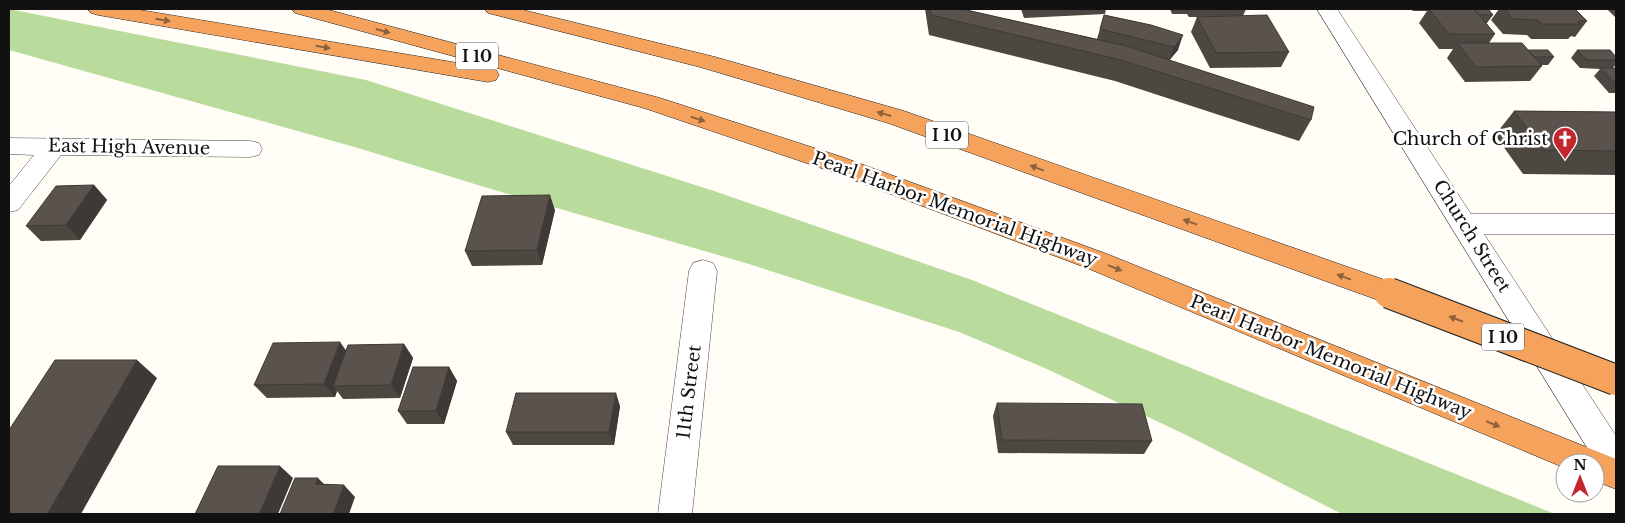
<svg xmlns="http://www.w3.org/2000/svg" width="1625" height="523" font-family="'Libre Baskerville',serif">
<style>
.forest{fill:#b9dc9c}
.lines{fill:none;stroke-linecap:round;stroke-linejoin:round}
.minor-casing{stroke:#444;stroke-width:1}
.tertiary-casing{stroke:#444;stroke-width:1}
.motorway-casing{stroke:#222;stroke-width:1}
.minor{fill:#fff;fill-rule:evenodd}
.tertiary{fill:#fff;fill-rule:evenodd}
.motorway{fill:#f5a25d;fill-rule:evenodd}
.motorway-bridge-casing{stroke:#222;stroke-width:32;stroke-linecap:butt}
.motorway-bridge{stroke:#f5a25d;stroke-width:30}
.wall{fill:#4d4742}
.shaded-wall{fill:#3f3936}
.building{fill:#5a524d;stroke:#3f3936}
.oneway{fill:#8e613b}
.labels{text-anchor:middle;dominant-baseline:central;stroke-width:5;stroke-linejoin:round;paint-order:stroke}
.shield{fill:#fff;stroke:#585858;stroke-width:1}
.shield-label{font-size:16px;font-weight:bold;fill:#111}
.poi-label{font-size:18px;fill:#111;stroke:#fff;text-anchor:end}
.street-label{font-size:18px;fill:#111;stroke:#fff}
</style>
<rect width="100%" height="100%" fill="#fffdf5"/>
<!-- forest -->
<path class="forest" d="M9,9L366,80L714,191L972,280L1555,514H1342L1184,434L1047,369L959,332L749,264L481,186L358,148L9,50Z"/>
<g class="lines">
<defs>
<path id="minor" d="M9,138L250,141L259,143L262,149L259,155L250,157L61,155L18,210L9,212V186L34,155L9,154Z
M1465,214H1616V234H1465L1456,231L1452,224L1456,217Z
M703,260L713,263L717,271L692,514H658L689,271L693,263Z"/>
<path id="tertiary" d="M1317,9H1337L1616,436V479L1604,475Z"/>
<path id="motorway" d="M88,9H134L488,68L496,70L499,75L496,80L488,82L98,15L91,13Z
M292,9H325L660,98L842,157L1107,254L1616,459V489L1595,481V463H1565V468L1087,268L824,169L644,108L295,13Z
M485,9H519L715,57L904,111L1399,285L1403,293L1399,301L1389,304L888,123L700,67L488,13Z"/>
</defs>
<!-- minor casing -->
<use href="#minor" class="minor-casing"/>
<!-- tertiary casing -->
<use href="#tertiary" class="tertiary-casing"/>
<!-- motorway casing -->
<use href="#motorway" class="motorway-casing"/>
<!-- minor -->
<use href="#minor" class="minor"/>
<!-- tertiary -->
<use href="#tertiary" class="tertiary"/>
<!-- motorway -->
<use href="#motorway" class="motorway"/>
<defs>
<path id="motorway-bridge" d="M1389,293L1616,380"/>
</defs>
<!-- motorway-bridge casing -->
<use href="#motorway-bridge" class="motorway-bridge-casing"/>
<!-- motorway-bridge -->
<use href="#motorway-bridge" class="motorway-bridge"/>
</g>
<!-- wall -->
<path class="wall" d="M925,9H962L1097,39L1104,15L1151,25L1178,50L1169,60L1311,120L1299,141L1115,81L929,35Z
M1021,9H1106L1105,14L1024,18Z
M1170,9H1246L1243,16L1289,52L1281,67L1210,68L1191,32L1197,17H1189L1187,14H1172Z
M1411,9H1488L1493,15L1487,23H1486L1495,34L1489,43L1528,50L1554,57L1548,65H1541L1542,66L1530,81L1465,82L1447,58L1453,49H1439L1419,23L1427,11H1413Z
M1499,9H1575L1587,21L1575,37L1571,36L1568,39H1531L1527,35L1503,34L1491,20Z
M1607,9H1616V18Z
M1577,50L1616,57V64L1613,68H1616V93H1609L1594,76L1600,69L1580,68L1571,58Z
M1514,111L1616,112V175L1523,174L1495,135Z
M94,185L107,200L80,240L41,241L26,226Z
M555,210L542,265L472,266L465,251Z
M404,344L413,358L400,398L343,399L337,391L335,397L267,398L254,385L346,350Z
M449,367L457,381L444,424H407L398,411Z
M997,403L1152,441L1144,454L998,453L993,416Z
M620,406L614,445H513L506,432Z"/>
<!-- shaded-wall -->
<path class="shaded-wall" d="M1183,35L1178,50L1168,62L1174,47Z
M94,185L107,200L80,240L66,225Z
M550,195L555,210L542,265L537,250Z
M340,342L350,356L333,386L337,391L335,397L324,384Z
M404,344L413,358L400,398L391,385Z
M137,360L157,378L81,514H47Z
M449,367L457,381L444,424L436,411Z
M616,393L620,406L614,445L609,432Z
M280,466L293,478L278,514H259Z
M318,478L330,490L315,484Z
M344,485L355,497L349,514H333Z"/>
<!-- building -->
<path class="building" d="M930,9H962L1126,46L1314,107L1311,120L1121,60L931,15Z
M1429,9H1474L1495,34H1449Z
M1474,9H1488L1493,15H1479Z
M1505,9H1575L1587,21H1578L1580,24H1542L1538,20L1513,19Z
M1104,15L1151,25L1183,35L1174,47L1100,29Z
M1267,15L1289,52L1216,53L1197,17Z
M1457,43H1522L1542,66L1476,67Z
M1528,50H1548L1554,57H1534Z
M1577,50H1610L1616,57V60H1587Z
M1601,68H1616V85Z
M1514,111L1616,112V151L1544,150Z
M94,185L66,225L26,226L56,186Z
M550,195L537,250L465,251L482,196Z
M340,342L324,384L254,385L273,343Z
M404,344L391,385L333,386L348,345Z
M55,360H137L47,514H9V430Z
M413,367H449L436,411H398Z
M516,393H616L609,432H506Z
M997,403L1142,404L1152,441L1002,440Z
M218,466H280L259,514H195Z
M295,478H318L315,484L344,485L333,514H280Z"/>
<!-- one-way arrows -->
<defs><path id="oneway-solid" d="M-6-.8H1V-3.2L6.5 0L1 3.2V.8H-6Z" transform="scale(1.25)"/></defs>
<g class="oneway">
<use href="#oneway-solid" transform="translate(163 20) rotate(10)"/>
<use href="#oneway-solid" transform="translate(383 31) rotate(15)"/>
<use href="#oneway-solid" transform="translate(323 47) rotate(10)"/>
<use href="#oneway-solid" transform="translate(884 114) rotate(-164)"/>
<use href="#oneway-solid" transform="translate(698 119) rotate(18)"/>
<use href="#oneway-solid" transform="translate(1037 168) rotate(-160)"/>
<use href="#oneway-solid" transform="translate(1190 222) rotate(-160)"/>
<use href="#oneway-solid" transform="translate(1115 268) rotate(22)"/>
<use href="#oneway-solid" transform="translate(1344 277) rotate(-160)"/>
<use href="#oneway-solid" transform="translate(1456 319) rotate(-159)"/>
<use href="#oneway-solid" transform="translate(1493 424) rotate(22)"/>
</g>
<!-- icons -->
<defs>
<symbol id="church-pin" viewBox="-11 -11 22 30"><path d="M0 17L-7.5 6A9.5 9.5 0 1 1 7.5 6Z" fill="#c4262e" stroke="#fff"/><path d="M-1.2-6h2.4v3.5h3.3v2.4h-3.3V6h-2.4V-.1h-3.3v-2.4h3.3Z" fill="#fff"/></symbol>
</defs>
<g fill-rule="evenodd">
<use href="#church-pin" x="1551" y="125" width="28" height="38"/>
</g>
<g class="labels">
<!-- shield labels -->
<g class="shield">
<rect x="456" y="42.5" width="42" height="27" rx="4"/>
<rect x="926" y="121.5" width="42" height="27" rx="4"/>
<rect x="1482" y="323.5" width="42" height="27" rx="4"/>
</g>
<g class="shield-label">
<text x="477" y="56">I 10</text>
<text x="947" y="135">I 10</text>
<text x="1503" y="337">I 10</text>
</g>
<!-- poi labels -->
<g class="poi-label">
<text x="1548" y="139">Church of Christ</text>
</g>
<!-- street labels -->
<g class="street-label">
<text transform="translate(129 147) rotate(1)">East High Avenue</text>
<text transform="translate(955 209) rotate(20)">Pearl Harbor Memorial Highway</text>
<text transform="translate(1472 236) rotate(58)">Church Street</text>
<text transform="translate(1331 357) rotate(22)">Pearl Harbor Memorial Highway</text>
<text transform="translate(689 392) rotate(-83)">11th Street</text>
</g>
</g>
<!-- border -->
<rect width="1625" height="523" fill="none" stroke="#111111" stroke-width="20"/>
<!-- north arrow -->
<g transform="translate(1580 478)"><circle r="24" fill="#ffffff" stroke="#a0a0a0"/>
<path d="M0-4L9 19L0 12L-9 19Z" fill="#c4262e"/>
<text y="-8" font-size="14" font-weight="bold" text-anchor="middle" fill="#111111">N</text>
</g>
</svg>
